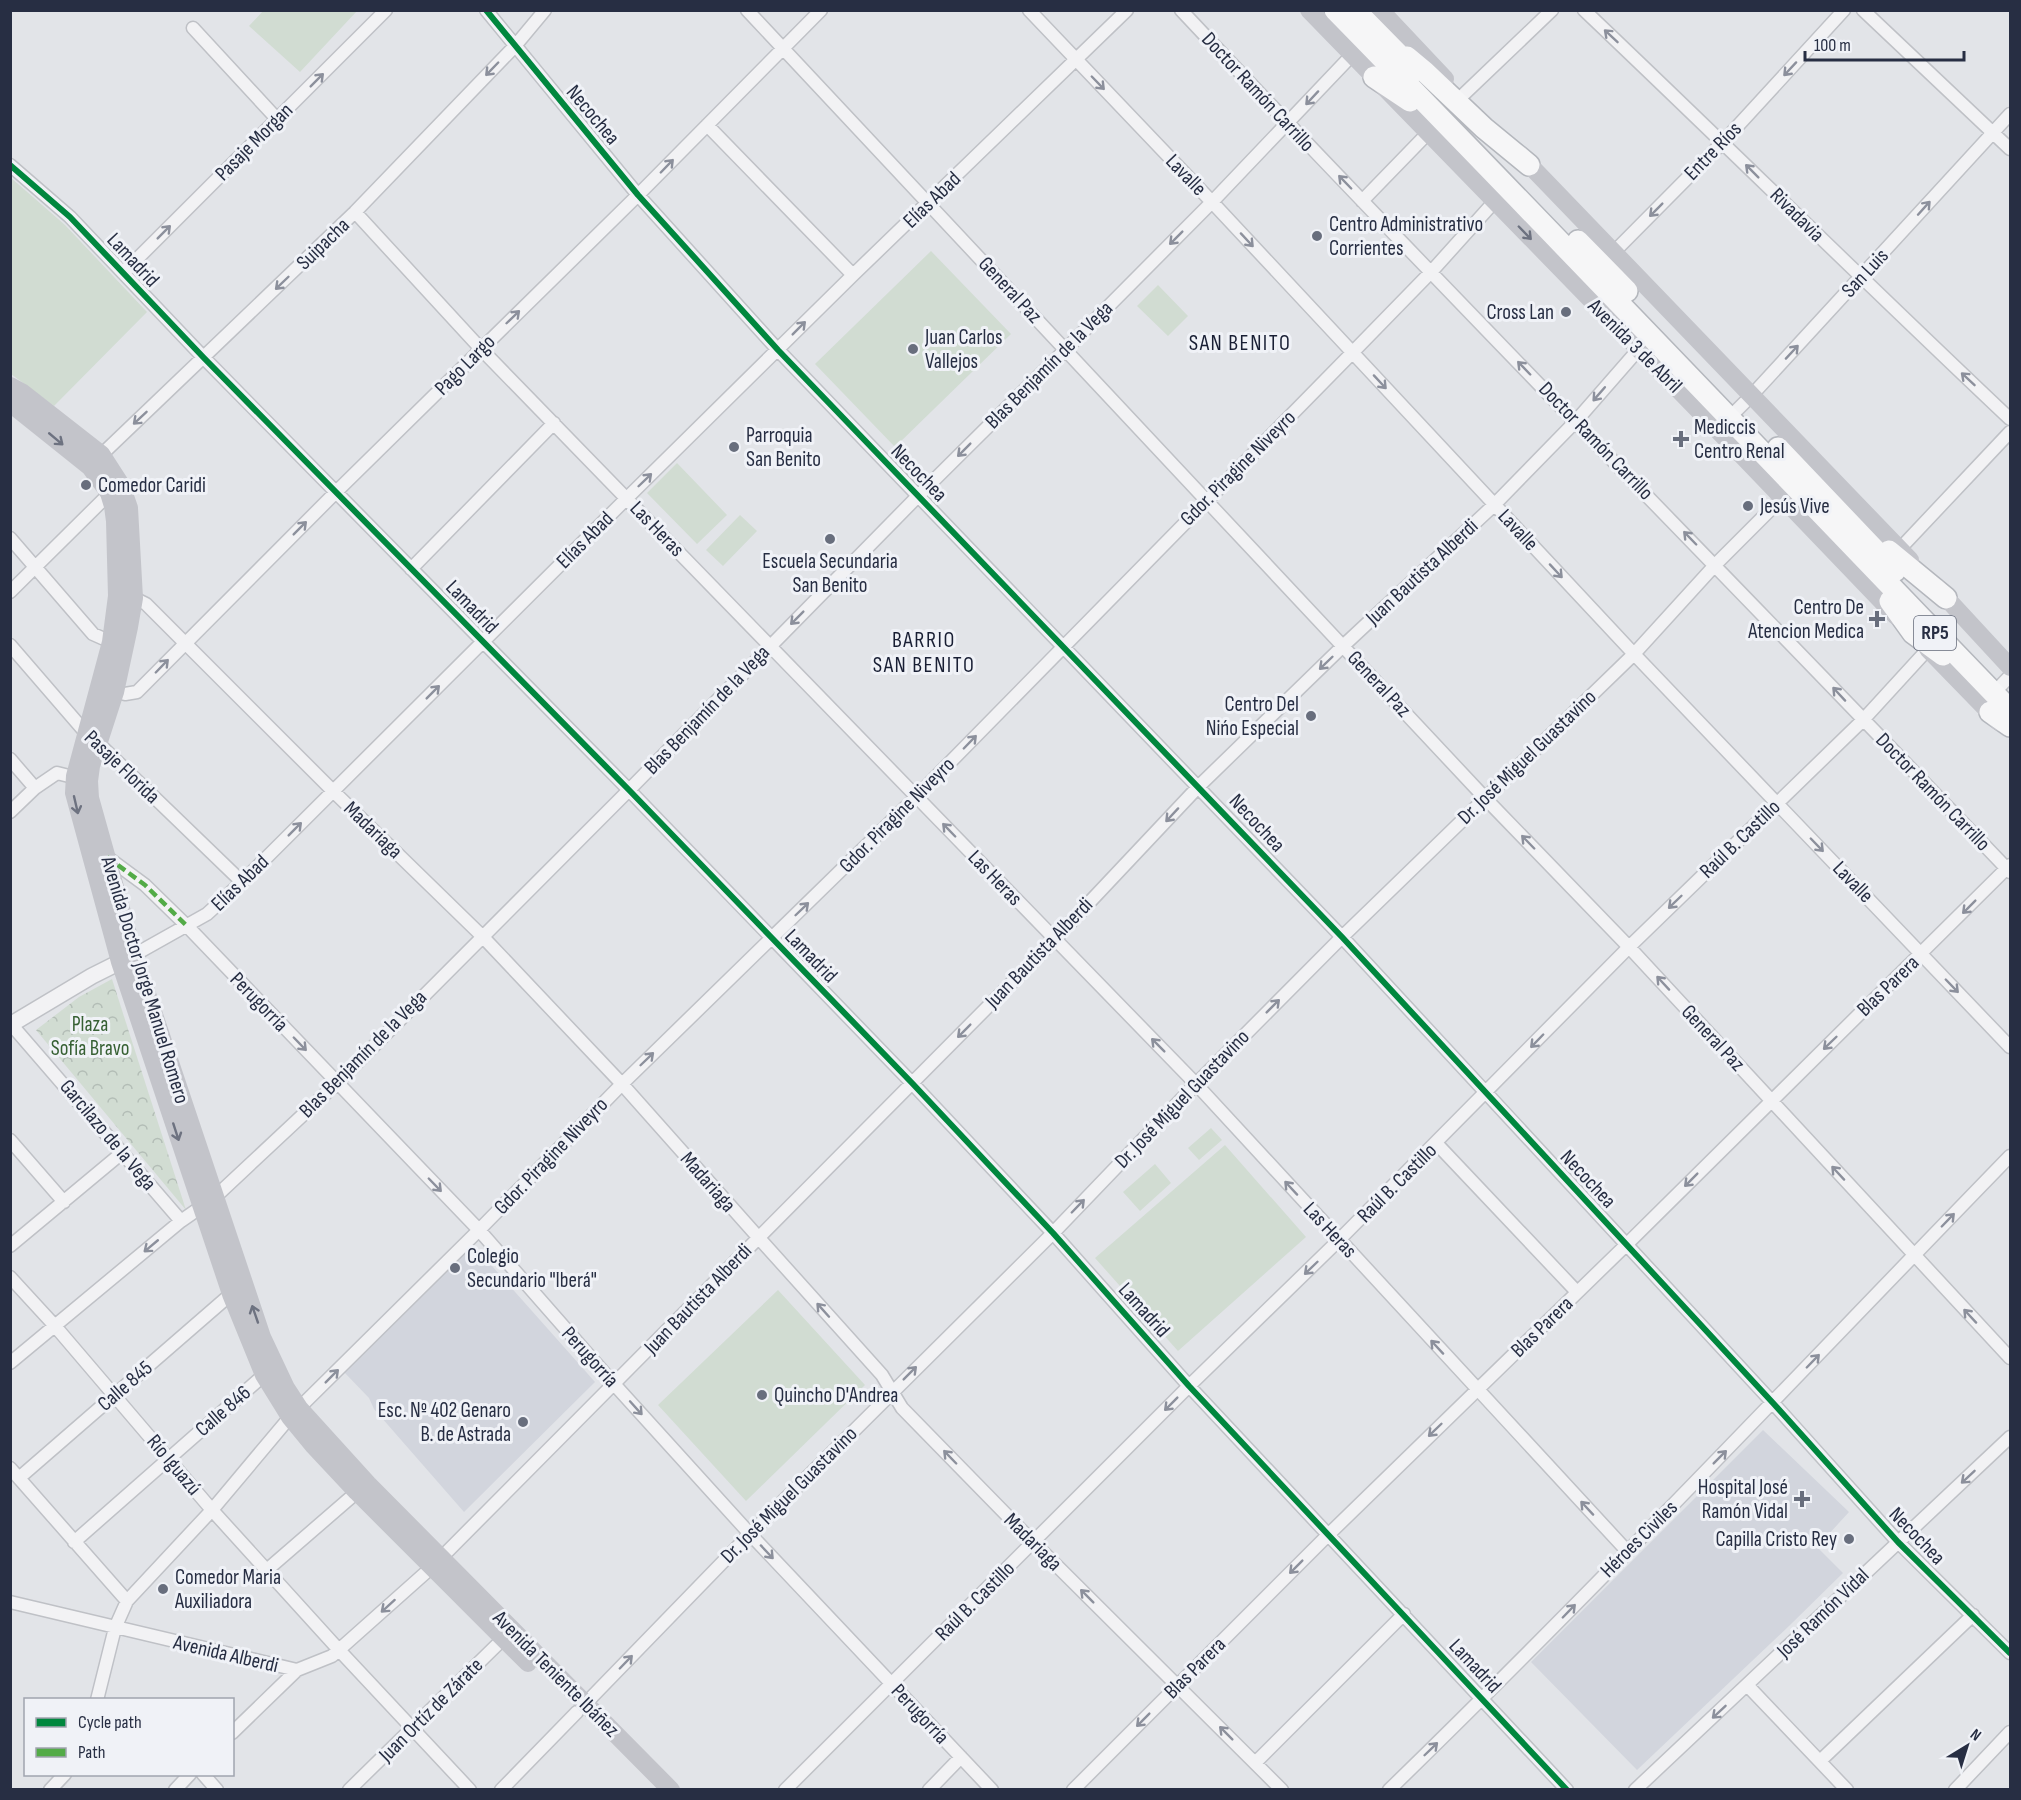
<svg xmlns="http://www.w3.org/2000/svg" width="2021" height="1800" font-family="'Sofia Sans Condensed',sans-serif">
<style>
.built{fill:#d2d5dd}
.grass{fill:#d1dcd2}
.forest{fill:url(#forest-crowns)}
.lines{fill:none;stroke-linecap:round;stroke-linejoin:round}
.minor-casing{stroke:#bfc1c6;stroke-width:15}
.tertiary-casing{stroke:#bfc1c6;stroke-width:18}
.trunk-casing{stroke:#b4b7bd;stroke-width:24}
.minor{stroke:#f2f2f4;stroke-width:12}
.tertiary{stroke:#f2f2f4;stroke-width:15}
.secondary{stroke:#c3c4ca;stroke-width:18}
.trunk{stroke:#f6f6f7;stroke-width:21}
.quiet{stroke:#53ab47;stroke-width:4.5;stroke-dasharray:9 4.5;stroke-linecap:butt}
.cycleway-casing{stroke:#f0f2f7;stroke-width:10}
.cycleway{stroke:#00873e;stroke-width:6}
.oneway{stroke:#8c909c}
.oneway2{stroke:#6d7280}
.poi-dot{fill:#686e7d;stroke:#f0f2f7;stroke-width:2}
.labels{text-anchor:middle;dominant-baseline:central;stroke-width:6;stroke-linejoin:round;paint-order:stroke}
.shield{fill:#f0f2f7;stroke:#636979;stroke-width:1.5}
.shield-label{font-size:20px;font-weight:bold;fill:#272e43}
.street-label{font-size:21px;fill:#272e43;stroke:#f0f2f7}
.poi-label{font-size:21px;fill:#272e43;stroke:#f0f2f7;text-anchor:start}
.park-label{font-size:21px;fill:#366033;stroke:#f0f2f7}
.neighbourhood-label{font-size:22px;letter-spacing:1.5px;fill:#191f34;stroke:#f0f2f7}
</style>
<defs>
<pattern id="forest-crowns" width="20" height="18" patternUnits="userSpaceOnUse" patternTransform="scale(1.5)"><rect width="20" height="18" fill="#d1dcd2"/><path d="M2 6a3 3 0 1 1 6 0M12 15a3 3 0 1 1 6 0" fill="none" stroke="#b3bdb6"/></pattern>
</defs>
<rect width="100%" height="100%" fill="#e2e4e8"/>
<!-- built -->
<path class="built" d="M477,1249L595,1382L464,1512L374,1409L369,1398L344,1372L467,1251Z
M1763,1430L1849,1512L1817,1547L1843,1573L1789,1626L1637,1770L1531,1662Z"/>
<!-- grass -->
<path class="grass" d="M263,11V10L357,11L300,72L249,26Z
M10,177L65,225L147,312L54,406L11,374Z
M931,251L1011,334L895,447L815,364Z
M1158,285L1188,316L1168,336L1137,306Z
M677,463L727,515L697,544L647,493Z
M740,515L757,531L723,566L706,550Z
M1211,1128L1222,1140L1199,1160L1188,1148Z
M1225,1145L1306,1237L1178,1351L1095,1258Z
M1155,1164L1171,1183L1140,1211L1123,1192Z
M778,1290L865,1385L746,1501L658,1405Z"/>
<!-- forest -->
<path class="forest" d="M112,979L186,1210L36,1030L79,997Z"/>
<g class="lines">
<defs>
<path id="minor" d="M486,10L638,195L778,350L1342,937L1773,1403L1898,1542L2010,1653
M747,10L1485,798L1629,947L2010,1358
M1029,10L1212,202L1634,654L2010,1047
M1181,10C1454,301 1735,584 2010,872
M1584,10C1727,146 1867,284 2010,419
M1863,10L2010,149
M193,28L277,119
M1462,96L1552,10
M707,125L853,275
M10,165L70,217L204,358L629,790L912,1083L1053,1233L1189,1386L1567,1790
M1362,201L1428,133
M355,212L481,349L1196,1084L1627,1551
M1609,257L1723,142L1844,10
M123,273L386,10
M1727,420L1752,395L2010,114
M97,459L355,212L515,46L545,10
M10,538L93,634L111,642
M1895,554L2010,432
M411,569L554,423
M10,592L113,490
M127,597L134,598L146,604L333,791L482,936L622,1084L758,1237L882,1375L902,1408L1033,1542L1282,1790
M10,645L86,733L98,743L242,882
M108,690L125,694L137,692L335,493L638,195L821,10
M1990,697L2010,676
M10,759L35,788
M10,812L35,788L57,773L81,779
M107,857L145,885L187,926L479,1230L614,1384L750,1534L992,1790
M134,955L207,914L242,882L627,498L853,275L1127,10
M10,1023L181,1221
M10,1140L64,1202
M1436,1143L1577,1292
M10,1246L123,1152
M10,1277L55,1326L212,1510L339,1650L470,1790
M10,1363L181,1221L214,1198L337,1083L629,790L918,496L1065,350L1212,202L1352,55
M10,1468L127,1601
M19,1478L231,1294
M74,1542L264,1375
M268,1569L357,1492
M10,1602L297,1670L332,1656L432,1567L1054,940L1199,786L1343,646L1494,505L1576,421L1638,350
M1747,1685L1847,1790
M97,1700L115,1628L127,1601L212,1510L290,1417L479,1230L622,1084L917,796L1352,353L1432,271L1494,202
M585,1704L750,1534L1053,1233L1196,1084L1342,937L1634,654L1716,564L1782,498
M232,1733L297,1670
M1820,1761L1973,1615
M1255,1763L1404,1614
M203,1774L217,1790
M50,1790L65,1774
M175,1790L190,1774
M349,1790L509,1633
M501,1790L577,1712
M785,1790L1189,1386L1339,1240L1629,947L1863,720L1928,649
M929,1790L961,1757
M1073,1790L1328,1535L1626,1245L2010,865
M1389,1790C1601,1584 1804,1368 2010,1156
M1635,1790L2010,1437
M1955,1790L2010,1732"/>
<path id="tertiary" d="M10,1025L92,976L130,957"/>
<path id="trunk" d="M1335,10C1562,242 1785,477 2010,710
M1355,10L1415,71
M1407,57L1425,72L1484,128L1529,165
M1374,77L1410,101
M1578,241L1627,291
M1778,448L1895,571
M1889,551L1946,598
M1890,601L1913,633L1943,655
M1990,712L2010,726"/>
</defs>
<!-- minor casing -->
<use href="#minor" class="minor-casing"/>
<!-- tertiary casing -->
<use href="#tertiary" class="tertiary-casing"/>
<!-- trunk casing -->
<use href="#trunk" class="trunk-casing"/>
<!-- minor -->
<use href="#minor" class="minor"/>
<!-- tertiary -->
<use href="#tertiary" class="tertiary"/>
<!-- secondary -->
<path class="secondary" d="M1309,10L1707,419L1896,616
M1380,10L1445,79
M1519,154L1910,560
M10,386L23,393L101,454L121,485L129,508L134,598L129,627L115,692L91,766L89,781L90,798L134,955L262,1337L286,1388L299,1408L368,1484L671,1790
M10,403L90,467L109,493L113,506L115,521L117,596L111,642L75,776L74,793L120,962L231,1294L264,1375L290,1417L313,1445L357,1492L528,1663
M1937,588L2010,667
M1928,649L1999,722"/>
<!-- trunk -->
<use href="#trunk" class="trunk"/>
<!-- quiet -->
<path class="quiet" d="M107,857L145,885L187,926"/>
<defs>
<path id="cycleway" d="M486,10L638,195L778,350L1342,937L1773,1403L1898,1542L2010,1653
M10,165L70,217L204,358L629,790L912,1083L1053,1233L1189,1386L1567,1790"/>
</defs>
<!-- cycleway casing -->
<use href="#cycleway" class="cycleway-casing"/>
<!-- cycleway -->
<use href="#cycleway" class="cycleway"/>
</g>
<!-- one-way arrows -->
<defs><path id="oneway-shaft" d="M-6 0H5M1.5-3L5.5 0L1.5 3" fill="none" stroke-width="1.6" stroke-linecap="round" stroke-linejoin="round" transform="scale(1.5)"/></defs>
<g class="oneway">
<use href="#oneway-shaft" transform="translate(1611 36) rotate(-137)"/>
<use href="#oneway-shaft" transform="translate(492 69) rotate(134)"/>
<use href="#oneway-shaft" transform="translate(1790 69) rotate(133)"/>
<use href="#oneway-shaft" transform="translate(317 80) rotate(-45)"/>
<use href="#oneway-shaft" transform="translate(1098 83) rotate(46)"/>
<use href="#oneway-shaft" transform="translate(1312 98) rotate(133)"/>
<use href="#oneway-shaft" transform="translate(667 166) rotate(-46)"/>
<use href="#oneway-shaft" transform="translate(1752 171) rotate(-135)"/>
<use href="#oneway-shaft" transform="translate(1345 182) rotate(-134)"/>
<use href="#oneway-shaft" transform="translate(1924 208) rotate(-48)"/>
<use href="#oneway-shaft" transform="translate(1656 210) rotate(135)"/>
<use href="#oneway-shaft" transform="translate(164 232) rotate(-45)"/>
<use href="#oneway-shaft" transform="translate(1176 238) rotate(135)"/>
<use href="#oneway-shaft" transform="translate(1247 240) rotate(47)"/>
<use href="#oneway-shaft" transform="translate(282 283) rotate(136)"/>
<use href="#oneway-shaft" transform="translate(513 317) rotate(-44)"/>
<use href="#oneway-shaft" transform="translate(799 328) rotate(-45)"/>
<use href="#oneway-shaft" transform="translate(1792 352) rotate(-47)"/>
<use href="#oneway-shaft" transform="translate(1524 368) rotate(-134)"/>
<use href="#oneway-shaft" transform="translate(1968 379) rotate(-137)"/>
<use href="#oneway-shaft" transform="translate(1380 382) rotate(47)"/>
<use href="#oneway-shaft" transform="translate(1599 394) rotate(131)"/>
<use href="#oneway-shaft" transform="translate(140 418) rotate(137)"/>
<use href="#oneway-shaft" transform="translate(964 450) rotate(135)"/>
<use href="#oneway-shaft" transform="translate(645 480) rotate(-44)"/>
<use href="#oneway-shaft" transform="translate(300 528) rotate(-45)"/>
<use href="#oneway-shaft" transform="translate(1690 538) rotate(-134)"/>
<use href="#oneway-shaft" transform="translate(1556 571) rotate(47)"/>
<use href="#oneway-shaft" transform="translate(797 618) rotate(135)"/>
<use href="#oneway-shaft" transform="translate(1326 663) rotate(136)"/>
<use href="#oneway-shaft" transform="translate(162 666) rotate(-46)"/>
<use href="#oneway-shaft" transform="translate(433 692) rotate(-45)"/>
<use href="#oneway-shaft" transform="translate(1839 694) rotate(-133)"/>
<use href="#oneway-shaft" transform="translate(970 742) rotate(-46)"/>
<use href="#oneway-shaft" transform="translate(1172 815) rotate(133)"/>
<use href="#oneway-shaft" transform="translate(295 829) rotate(-45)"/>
<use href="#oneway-shaft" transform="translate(949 830) rotate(-134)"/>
<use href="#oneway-shaft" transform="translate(1528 842) rotate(-134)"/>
<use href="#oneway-shaft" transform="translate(1817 845) rotate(46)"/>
<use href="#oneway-shaft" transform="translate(1675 902) rotate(136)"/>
<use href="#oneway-shaft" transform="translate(1969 907) rotate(135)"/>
<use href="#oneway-shaft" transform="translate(802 909) rotate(-44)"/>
<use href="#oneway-shaft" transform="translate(1663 983) rotate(-133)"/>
<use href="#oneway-shaft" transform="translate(1952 986) rotate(46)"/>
<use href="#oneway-shaft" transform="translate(1273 1006) rotate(-45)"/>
<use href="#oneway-shaft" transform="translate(964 1031) rotate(135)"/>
<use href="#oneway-shaft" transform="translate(1537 1041) rotate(134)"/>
<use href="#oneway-shaft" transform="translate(1830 1043) rotate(136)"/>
<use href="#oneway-shaft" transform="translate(300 1044) rotate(46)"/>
<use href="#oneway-shaft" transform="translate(1158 1045) rotate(-135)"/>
<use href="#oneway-shaft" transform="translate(647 1059) rotate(-44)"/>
<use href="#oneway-shaft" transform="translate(1838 1173) rotate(-133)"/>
<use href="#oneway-shaft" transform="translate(1691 1180) rotate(135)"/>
<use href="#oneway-shaft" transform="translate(435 1185) rotate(46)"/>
<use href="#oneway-shaft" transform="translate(1291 1188) rotate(-133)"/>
<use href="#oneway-shaft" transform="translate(1078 1206) rotate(-46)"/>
<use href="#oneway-shaft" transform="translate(1948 1220) rotate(-46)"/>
<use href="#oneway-shaft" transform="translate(151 1246) rotate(140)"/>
<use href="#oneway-shaft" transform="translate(1311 1268) rotate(136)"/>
<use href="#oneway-shaft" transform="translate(823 1310) rotate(-132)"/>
<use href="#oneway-shaft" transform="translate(1970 1316) rotate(-133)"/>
<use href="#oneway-shaft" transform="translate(1437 1347) rotate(-133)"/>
<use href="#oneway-shaft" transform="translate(1813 1361) rotate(-46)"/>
<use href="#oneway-shaft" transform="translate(910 1373) rotate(-45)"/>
<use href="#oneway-shaft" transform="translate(332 1376) rotate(-45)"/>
<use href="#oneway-shaft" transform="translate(1171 1404) rotate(135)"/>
<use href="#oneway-shaft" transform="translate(636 1408) rotate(48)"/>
<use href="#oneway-shaft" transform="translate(1435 1430) rotate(136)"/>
<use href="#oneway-shaft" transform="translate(950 1457) rotate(-134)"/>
<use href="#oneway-shaft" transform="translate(1720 1457) rotate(-45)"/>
<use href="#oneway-shaft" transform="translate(1968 1477) rotate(137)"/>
<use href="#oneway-shaft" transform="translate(1587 1508) rotate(-133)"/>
<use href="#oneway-shaft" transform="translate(767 1552) rotate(47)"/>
<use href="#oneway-shaft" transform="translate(1296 1567) rotate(135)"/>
<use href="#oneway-shaft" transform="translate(1087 1596) rotate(-135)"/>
<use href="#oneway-shaft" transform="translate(388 1606) rotate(138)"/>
<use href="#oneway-shaft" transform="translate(1569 1611) rotate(-46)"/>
<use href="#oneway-shaft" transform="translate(626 1662) rotate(-46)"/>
<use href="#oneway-shaft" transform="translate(1719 1712) rotate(137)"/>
<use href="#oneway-shaft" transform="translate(1143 1720) rotate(135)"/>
<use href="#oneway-shaft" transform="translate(1226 1733) rotate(-135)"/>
<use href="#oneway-shaft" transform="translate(1431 1749) rotate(-44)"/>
</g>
<g class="oneway2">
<use href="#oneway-shaft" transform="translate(1525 233) rotate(46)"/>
<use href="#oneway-shaft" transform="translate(56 439) rotate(40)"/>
<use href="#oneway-shaft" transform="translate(76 805) rotate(77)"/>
<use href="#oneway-shaft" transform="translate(176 1132) rotate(72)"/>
<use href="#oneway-shaft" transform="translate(255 1314) rotate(-109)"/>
</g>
<!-- markers -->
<g class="poi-dot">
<circle cx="1317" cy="236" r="6"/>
<circle cx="1566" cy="312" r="6"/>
<circle cx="913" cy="349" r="6"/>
<path d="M1678 430h6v6h6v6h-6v6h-6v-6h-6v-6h6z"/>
<circle cx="734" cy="447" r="6"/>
<circle cx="86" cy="485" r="6"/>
<circle cx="1748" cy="506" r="6"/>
<circle cx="830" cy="539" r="6"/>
<path d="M1874 610h6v6h6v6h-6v6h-6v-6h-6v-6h6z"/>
<circle cx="1311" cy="716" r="6"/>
<circle cx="455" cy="1268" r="6"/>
<circle cx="762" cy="1395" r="6"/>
<circle cx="523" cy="1422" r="6"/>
<path d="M1799 1490h6v6h6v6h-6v6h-6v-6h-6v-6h6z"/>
<circle cx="1849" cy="1539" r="6"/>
<circle cx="163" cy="1589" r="6"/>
</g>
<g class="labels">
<!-- shield labels -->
<rect class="shield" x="1914" y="616" width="42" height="34" rx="4.5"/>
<g class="shield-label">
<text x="1935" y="633">RP5</text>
</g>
<!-- street labels -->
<g class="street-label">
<text transform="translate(1258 92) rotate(47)">Doctor Ramón Carrillo</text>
<text transform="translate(593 115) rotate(50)">Necochea</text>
<text transform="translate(254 142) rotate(-45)">Pasaje Morgan</text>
<text transform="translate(1713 151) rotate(-46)">Entre Ríos</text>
<text transform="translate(1186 175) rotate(46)">Lavalle</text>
<text transform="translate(932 200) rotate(-44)">Elías Abad</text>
<text transform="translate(1797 215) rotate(45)">Rivadavia</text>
<text transform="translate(323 244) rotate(-44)">Suipacha</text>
<text transform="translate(133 260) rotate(47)">Lamadrid</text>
<text transform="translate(1865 273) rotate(-47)">San Luis</text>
<text transform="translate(1010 290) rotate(47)">General Paz</text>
<text transform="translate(1635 346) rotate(45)">Avenida 3 de Abril</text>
<text transform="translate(465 365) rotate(-45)">Pago Largo</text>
<text transform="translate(1049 365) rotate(-45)">Blas Benjamín de la Vega</text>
<text transform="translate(1596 441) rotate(46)">Doctor Ramón Carrillo</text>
<text transform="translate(1238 468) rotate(-45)">Gdor. Piragine Niveyro</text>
<text transform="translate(919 473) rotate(46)">Necochea</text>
<text transform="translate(657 529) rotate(46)">Las Heras</text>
<text transform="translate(1518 530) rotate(47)">Lavalle</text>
<text transform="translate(585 540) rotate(-45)">Elías Abad</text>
<text transform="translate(1422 572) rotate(-43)">Juan Bautista Alberdi</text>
<text transform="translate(472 607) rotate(46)">Lamadrid</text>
<text transform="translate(1379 684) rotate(47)">General Paz</text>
<text transform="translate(707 710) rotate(-46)">Blas Benjamín de la Vega</text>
<text transform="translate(1527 757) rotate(-44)">Dr. José Miguel Guastavino</text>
<text transform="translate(122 767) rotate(44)">Pasaje Florida</text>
<text transform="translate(1933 792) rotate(46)">Doctor Ramón Carrillo</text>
<text transform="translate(897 815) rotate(-45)">Gdor. Piragine Niveyro</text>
<text transform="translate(1257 823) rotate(47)">Necochea</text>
<text transform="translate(373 830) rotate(44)">Madariaga</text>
<text transform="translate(1740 839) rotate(-44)">Raúl B. Castillo</text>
<text transform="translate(995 878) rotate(46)">Las Heras</text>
<text transform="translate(1853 882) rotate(46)">Lavalle</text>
<text transform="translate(240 883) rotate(-44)">Elías Abad</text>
<text transform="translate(1039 953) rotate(-46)">Juan Bautista Alberdi</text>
<text transform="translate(811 956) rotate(46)">Lamadrid</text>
<text transform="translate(145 980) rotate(73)">Avenida Doctor Jorge Manuel Romero</text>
<text transform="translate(1888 986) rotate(-44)">Blas Parera</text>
<text transform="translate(259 1002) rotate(46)">Perugorría</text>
<text transform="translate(1713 1038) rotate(47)">General Paz</text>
<text transform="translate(363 1054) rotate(-45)">Blas Benjamín de la Vega</text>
<text transform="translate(1182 1099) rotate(-46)">Dr. José Miguel Guastavino</text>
<text transform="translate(108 1135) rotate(50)">Garcilazo de la Vega</text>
<text transform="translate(551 1156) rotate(-46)">Gdor. Piragine Niveyro</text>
<text transform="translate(1588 1179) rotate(47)">Necochea</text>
<text transform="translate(708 1182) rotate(49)">Madariaga</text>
<text transform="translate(1397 1183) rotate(-45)">Raúl B. Castillo</text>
<text transform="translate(1330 1230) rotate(47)">Las Heras</text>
<text transform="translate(698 1299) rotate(-46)">Juan Bautista Alberdi</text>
<text transform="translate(1144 1310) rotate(48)">Lamadrid</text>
<text transform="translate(1542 1327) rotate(-44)">Blas Parera</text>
<text transform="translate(590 1357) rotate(48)">Perugorría</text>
<text transform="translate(125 1386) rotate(-41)">Calle 845</text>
<text transform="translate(223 1411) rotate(-41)">Calle 846</text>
<text transform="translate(174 1465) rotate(50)">Río Iguazú</text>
<text transform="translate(789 1495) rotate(-45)">Dr. José Miguel Guastavino</text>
<text transform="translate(1917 1536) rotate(46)">Necochea</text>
<text transform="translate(1639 1539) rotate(-45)">Héroes Civiles</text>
<text transform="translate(1033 1542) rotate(45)">Madariaga</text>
<text transform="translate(975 1601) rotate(-45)">Raúl B. Castillo</text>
<text transform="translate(1823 1613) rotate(-44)">José Ramón Vidal</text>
<text transform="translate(226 1654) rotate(13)">Avenida Alberdi</text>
<text transform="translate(1475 1666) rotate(47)">Lamadrid</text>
<text transform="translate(1195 1668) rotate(-45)">Blas Parera</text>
<text transform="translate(556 1674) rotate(45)">Avenida Teniente Ibáñez</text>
<text transform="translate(431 1710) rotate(-45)">Juan Ortíz de Zárate</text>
<text transform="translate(920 1714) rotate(47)">Perugorría</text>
</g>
<!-- poi labels -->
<g class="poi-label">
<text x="1329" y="224">Centro Administrativo<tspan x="1329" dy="24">Corrientes</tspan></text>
<text x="1554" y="312" text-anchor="end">Cross Lan</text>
<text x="925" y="337">Juan Carlos<tspan x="925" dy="24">Vallejos</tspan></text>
<text x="1694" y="427">Mediccis<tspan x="1694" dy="24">Centro Renal</tspan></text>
<text x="746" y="435">Parroquia<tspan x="746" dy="24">San Benito</tspan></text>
<text x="98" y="485">Comedor Caridi</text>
<text x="1760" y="506">Jesús Vive</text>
<text x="830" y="561" text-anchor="middle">Escuela Secundaria<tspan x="830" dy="24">San Benito</tspan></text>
<text x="1864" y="607" text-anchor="end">Centro De<tspan x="1864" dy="24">Atencion Medica</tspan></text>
<text x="1299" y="704" text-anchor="end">Centro Del<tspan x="1299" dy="24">Nińo Especial</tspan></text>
<text x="467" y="1256">Colegio<tspan x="467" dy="24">Secundario "Iberá"</tspan></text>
<text x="774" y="1395">Quincho D'Andrea</text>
<text x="511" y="1410" text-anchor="end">Esc. Nº 402 Genaro<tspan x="511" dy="24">B. de Astrada</tspan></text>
<text x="1788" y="1487" text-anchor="end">Hospital José<tspan x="1788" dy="24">Ramón Vidal</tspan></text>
<text x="1837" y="1539" text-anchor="end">Capilla Cristo Rey</text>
<text x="175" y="1577">Comedor Maria<tspan x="175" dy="24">Auxiliadora</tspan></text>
</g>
<!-- park labels -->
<g class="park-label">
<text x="90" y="1024">Plaza<tspan x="90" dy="24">Sofía Bravo</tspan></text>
</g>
<!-- neighbourhood labels -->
<g class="neighbourhood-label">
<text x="1240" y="343">SAN BENITO</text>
<text x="924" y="640">BARRIO<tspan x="924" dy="25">SAN BENITO</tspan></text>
</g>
</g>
<!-- border -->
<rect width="2021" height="1800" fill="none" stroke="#272e43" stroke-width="24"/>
<!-- legend -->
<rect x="24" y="1698" width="210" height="78" fill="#f0f2f7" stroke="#a0a4af" stroke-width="1.5"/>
<rect x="36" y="1718" width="30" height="9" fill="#00873e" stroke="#a0a4af" stroke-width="1.5"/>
<text x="78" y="1728" font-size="18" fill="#272e43">Cycle path</text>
<rect x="36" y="1748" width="30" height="9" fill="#53ab47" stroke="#a0a4af" stroke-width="1.5"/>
<text x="78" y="1758" font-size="18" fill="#272e43">Path</text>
<!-- north arrow -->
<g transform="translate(1967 1746) rotate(38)" stroke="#f0f2f7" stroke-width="4.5" paint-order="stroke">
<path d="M0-4.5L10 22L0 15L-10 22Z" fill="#272e43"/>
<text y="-9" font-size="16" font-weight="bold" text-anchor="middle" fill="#272e43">N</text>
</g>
<!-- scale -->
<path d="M1805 51v9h159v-9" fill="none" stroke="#272e43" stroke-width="3"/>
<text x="1814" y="51" font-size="18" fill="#272e43" stroke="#f0f2f7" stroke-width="4.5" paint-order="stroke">100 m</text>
</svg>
